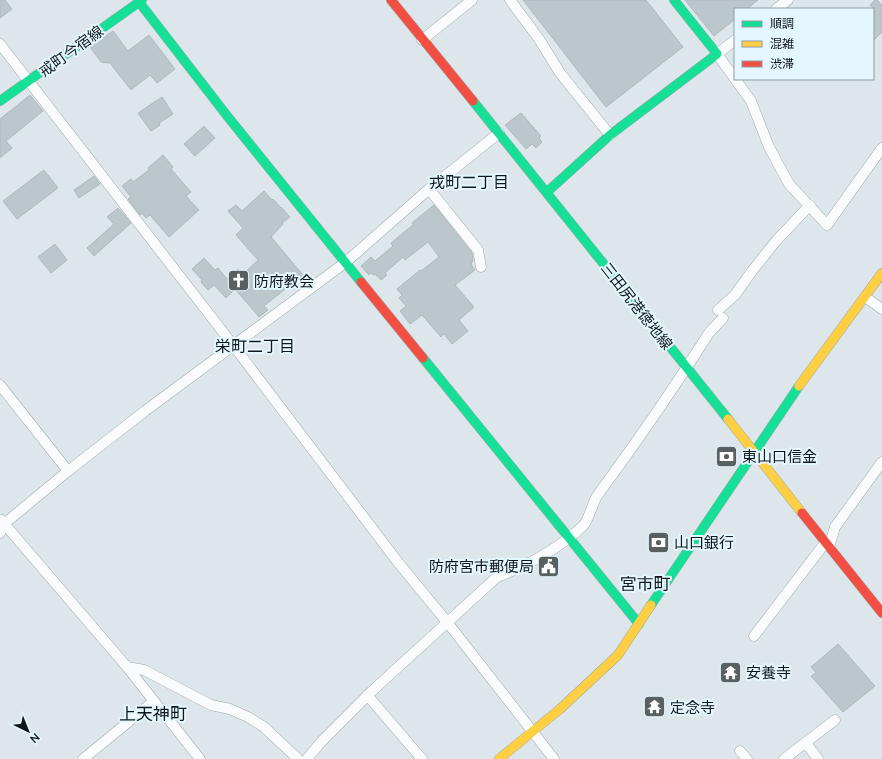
<svg xmlns="http://www.w3.org/2000/svg" width="882" height="759" font-family="Mulish,'Noto Sans JP',sans-serif">
<style>
.building{fill:#bcc7cc;stroke:#b0b8bb}
.lines{fill:none;stroke-linecap:round;stroke-linejoin:round}
.street-casing{stroke:#a0a8ac;stroke-width:11}
.fast-casing{stroke:#a0a8ac;stroke-width:10}
.slow-casing{stroke:#a0a8ac;stroke-width:10}
.jam-casing{stroke:#a0a8ac;stroke-width:10}
.street{stroke:#fafbfc;stroke-width:10}
.fast{stroke:#16e098;stroke-width:9}
.slow{stroke:#ffcf43;stroke-width:9}
.jam{stroke:#f24e42;stroke-width:9}
.labels{text-anchor:middle;dominant-baseline:central;stroke-width:4;stroke-linejoin:round;paint-order:stroke}
.street-label{font-size:15px;fill:#101719;stroke:#e4f6fe}
.poi-label{font-size:15px;fill:#101719;stroke:#e4f6fe;text-anchor:start}
.neighbourhood-label{font-size:16px;fill:#101719;stroke:#e4f6fe}
.quarter-label{font-size:17px;fill:#101719;stroke:#e4f6fe}
</style>
<rect width="100%" height="100%" fill="#dde7eb"/>
<!-- building -->
<path class="building" d="M0,0H5L12,9L0,18Z
M523,0H646L683,47L606,107Z
M685,0H758L747,9H735V19L714,36Z
M875,0H877L882,5V32L873,41V8L870,5Z
M113,31L128,51L149,35L175,69L157,83L150,75L131,90L110,63L101,62L90,47Z
M30,95L43,111L6,141L12,148L0,158V119Z
M162,97L173,114L159,123L160,125L151,131L138,113Z
M521,113L541,136L539,138L542,142L536,148L532,144L526,149L505,125Z
M204,126L215,138L195,156L184,144Z
M163,155L173,167L171,169L191,192L186,196L199,210L169,237L150,215L146,218L142,213L140,215L128,199L131,197L122,186L131,179L133,182L149,170L148,168Z
M44,170L58,188L17,219L3,201Z
M94,176L100,184L79,198L74,190Z
M264,191L272,200L273,199L281,208V207L290,217L282,223L283,224L271,237L303,275L264,306L268,310L259,317L235,289L226,298L214,285L208,290L201,282L202,280L192,269L204,258L215,270L218,268L227,279L238,269L242,275L258,260L236,235L243,228L228,211L236,205L242,211Z
M434,205L472,253L473,260L471,264L475,270L455,285L474,307L459,320L468,331L452,344L444,334L441,337L422,315L410,324L400,311L406,306L399,298L402,295L397,289L420,270L421,271L439,257L428,242L405,260L403,257L385,273L387,275L381,280L375,274L373,275L371,273L369,275L361,266L371,257L375,261L393,246L391,243L414,224L412,223Z
M118,208L131,223L94,256L87,248L114,224L107,217Z
M55,244L67,260L51,273L38,257Z
M838,644L875,686L843,712L811,676L816,673L811,667Z"/>
<g class="lines">
<defs>
<path id="street" d="M510,0L539,39L560,73L610,135
M776,9L788,0
M422,40L472,0
M735,40L717,54L751,101L769,147L789,184L827,225L882,148
M0,44L233,345L397,561L447,622L554,759
M429,189L478,250L481,267
M865,297L882,309
M718,310L735,295L752,271L776,241L810,205
M0,385L68,471
M1,520L127,667L200,759
M0,533L4,524L68,471L145,411L346,262L429,189L499,133
M829,547L835,527L882,462
M754,636L825,543
M127,667L144,670L211,705L230,709L248,717L264,727L298,759
M367,695L422,759
M806,743L818,759
M740,751L747,759
M83,759L154,701
M307,759L321,742L372,691L497,577C529,565 558,549 583,526C589,520 592,504 597,496C636,443 674,388 709,333L723,318
M784,759L835,720"/>
<path id="fast" d="M139,2L228,117L361,282
M0,101L142,0
M473,101L728,419
M547,192L610,135L717,54L674,0
M423,358L639,624
M651,605L799,386"/>
<path id="slow" d="M799,386L882,273
M728,419L802,513
M499,759L560,709L618,655L651,605"/>
<path id="jam" d="M391,0L473,101
M361,282L423,358
M802,513L882,613"/>
</defs>
<!-- street casing -->
<use href="#street" class="street-casing"/>
<!-- fast casing -->
<use href="#fast" class="fast-casing"/>
<!-- slow casing -->
<use href="#slow" class="slow-casing"/>
<!-- jam casing -->
<use href="#jam" class="jam-casing"/>
<!-- street -->
<use href="#street" class="street"/>
<!-- fast -->
<use href="#fast" class="fast"/>
<!-- slow -->
<use href="#slow" class="slow"/>
<!-- jam -->
<use href="#jam" class="jam"/>
</g>
<!-- icons -->
<defs>
<symbol id="church-square" viewBox="-11 -11 22 22"><rect x="-9" y="-9" width="18" height="18" rx="4" fill="#586062" stroke="#e4f6fe"/><path d="M-1.2-6h2.4v3.5h3.3v2.4h-3.3V6h-2.4V-.1h-3.3v-2.4h3.3Z" fill="#fff"/></symbol>
<symbol id="bank-square" viewBox="-11 -11 22 22"><rect x="-9" y="-9" width="18" height="18" rx="4" fill="#586062" stroke="#e4f6fe"/><path d="M-6-4H6V4H-6ZM0-2.3a2.3 2.3 0 1 0 0 4.6a2.3 2.3 0 1 0 0-4.6Z" fill="#fff"/></symbol>
<symbol id="civic-square" viewBox="-11 -11 22 22"><rect x="-9" y="-9" width="18" height="18" rx="4" fill="#586062" stroke="#e4f6fe"/><path d="M-.6-6.5H3V-4.5H.6V-3L4-1V1h2V6H-6V1h2V-1L-.6-3ZM-1.2 2.5V6h2.4V2.5Z" fill="#fff"/></symbol>
<symbol id="temple-square" viewBox="-11 -11 22 22"><rect x="-9" y="-9" width="18" height="18" rx="4" fill="#586062" stroke="#e4f6fe"/><path d="M0-6L5-2H3V0L6.5 2.5H4V6H1.5V3h-3V6H-4V2.5H-6.5L-3 0V-2H-5Z" fill="#fff"/></symbol>
</defs>
<g fill-rule="evenodd">
<use href="#church-square" x="226" y="268" width="25" height="25"/>
<use href="#bank-square" x="714" y="444" width="25" height="25"/>
<use href="#bank-square" x="646" y="530" width="25" height="25"/>
<use href="#civic-square" x="536" y="554" width="25" height="25"/>
<use href="#temple-square" x="718" y="660" width="25" height="25"/>
<use href="#temple-square" x="642" y="694" width="25" height="25"/>
</g>
<g class="labels">
<!-- street labels -->
<g class="street-label">
<text transform="translate(71 51) rotate(-36)">戒町今宿線</text>
<text transform="translate(637 306) rotate(52)">三田尻港徳地線</text>
</g>
<!-- poi labels -->
<g class="poi-label">
<text x="254" y="281">防府教会</text>
<text x="742" y="456">東山口信金</text>
<text x="674" y="542">山口銀行</text>
<text x="534" y="566" text-anchor="end">防府宮市郵便局</text>
<text x="746" y="672">安養寺</text>
<text x="670" y="707">定念寺</text>
</g>
<!-- neighbourhood labels -->
<g class="neighbourhood-label">
<text x="469" y="182">戎町二丁目</text>
<text x="255" y="346">栄町二丁目</text>
</g>
<!-- quarter labels -->
<g class="quarter-label">
<text x="645" y="583">宮市町</text>
<text x="153" y="713">上天神町</text>
</g>
</g>
<!-- legend -->
<rect x="734" y="8" width="140" height="72" fill="#e4f6fe" stroke="#8f9da2"/>
<rect x="742" y="21" width="20" height="6" fill="#16e098" stroke="#8f9da2"/>
<text x="770" y="28" font-size="12" fill="#101719">順調</text>
<rect x="742" y="41" width="20" height="6" fill="#ffcf43" stroke="#8f9da2"/>
<text x="770" y="48" font-size="12" fill="#101719">混雑</text>
<rect x="742" y="61" width="20" height="6" fill="#f24e42" stroke="#8f9da2"/>
<text x="770" y="68" font-size="12" fill="#101719">渋滞</text>
<!-- north arrow -->
<g transform="translate(28 731) rotate(137)" stroke="#e4f6fe" stroke-width="3" paint-order="stroke">
<path d="M0-3L7 15L0 10L-7 15Z" fill="#101719"/>
<text y="-6" font-size="11" font-weight="bold" text-anchor="middle" fill="#101719">N</text>
</g>
</svg>
